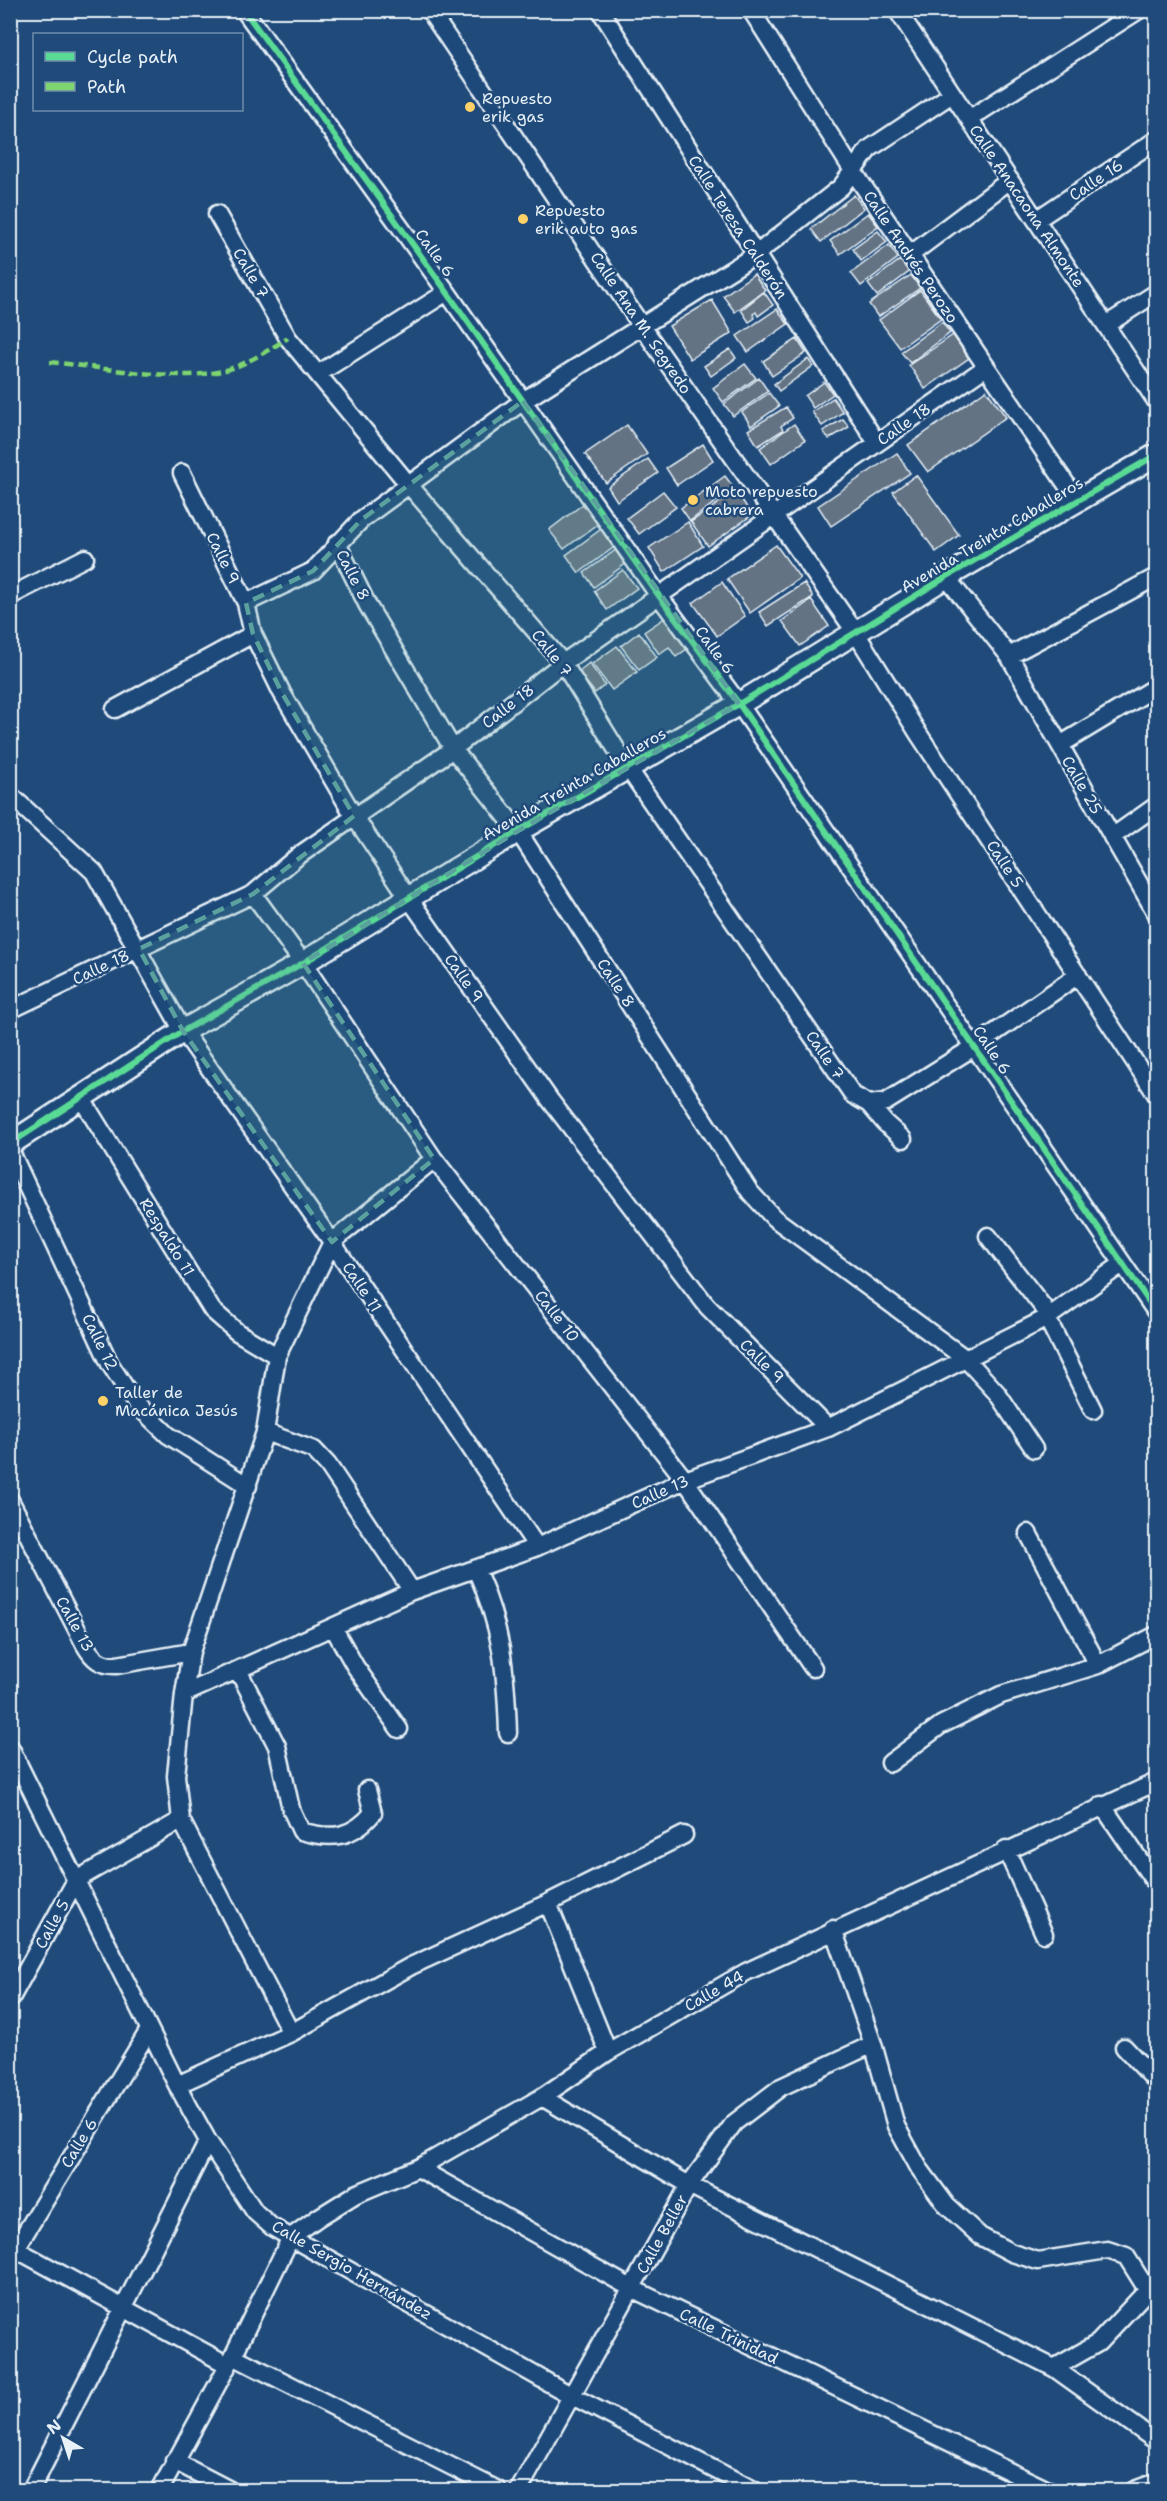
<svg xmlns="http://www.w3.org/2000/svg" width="1167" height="2501" font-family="'Shantell Sans',sans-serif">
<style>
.building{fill:#647383;stroke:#e8f1f8;stroke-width:1.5}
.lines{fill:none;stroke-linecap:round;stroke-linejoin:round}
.minor-casing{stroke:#e8f1f8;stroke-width:21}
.tertiary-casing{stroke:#e8f1f8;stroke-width:26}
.minor{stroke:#1f4a7a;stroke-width:16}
.tertiary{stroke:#1f4a7a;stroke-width:21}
.quiet{stroke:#7fd670;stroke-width:4.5;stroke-dasharray:9 4.5;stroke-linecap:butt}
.cycleway-casing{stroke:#1f4a7a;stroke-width:10}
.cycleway{stroke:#5adb95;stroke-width:6}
.marked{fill:#5ba19e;fill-opacity:0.2;stroke:#5ba19e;stroke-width:4.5;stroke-dasharray:12 8;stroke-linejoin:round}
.poi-dot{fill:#ffd166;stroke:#1f4a7a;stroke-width:2}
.labels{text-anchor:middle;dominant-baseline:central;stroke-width:5;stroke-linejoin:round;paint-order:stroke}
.poi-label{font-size:16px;fill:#e8f1f8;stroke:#1f4a7a;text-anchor:start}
.street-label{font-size:16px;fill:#e8f1f8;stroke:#1f4a7a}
</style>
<rect width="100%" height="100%" fill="#1f4a7a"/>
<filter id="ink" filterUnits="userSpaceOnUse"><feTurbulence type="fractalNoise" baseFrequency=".0167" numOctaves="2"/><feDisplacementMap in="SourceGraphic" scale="12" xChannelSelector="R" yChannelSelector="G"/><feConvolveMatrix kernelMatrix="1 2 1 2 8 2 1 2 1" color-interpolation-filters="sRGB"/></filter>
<g filter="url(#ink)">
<!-- building -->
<path class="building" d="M854,195L864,208L821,242L811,229Z
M868,213L878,226L840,254L830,241Z
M878,231L887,242L861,261L853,249Z
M889,245L898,258L861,286L851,273Z
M900,260L909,272L877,296L868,284Z
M754,274L765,290L735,312L723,296Z
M911,275L920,288L878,317L869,304Z
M920,290L941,319L900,348L879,320Z
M764,292L773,305L758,316L756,312L753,314L755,318L749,322L741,310Z
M712,300L732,333L690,359L669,326Z
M777,309L788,324L748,352L737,336Z
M942,322L950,333L910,363L901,352Z
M953,335L969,358L925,389L909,365Z
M797,339L806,353L772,376L763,361Z
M730,349L736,358L711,376L704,366Z
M808,359L813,366L779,391L774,384Z
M745,364L756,378L723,402L713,388Z
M759,378L768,391L733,416L724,404Z
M824,382L833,394L813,408L805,396Z
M986,390L1006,417L928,472L908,445Z
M769,393L779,406L751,426L742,412Z
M833,398L843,412L822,426L812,412Z
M786,407L793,418L781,426L783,430L758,446L748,430Z
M843,419L849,427L829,439L823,431Z
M794,424L805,440L771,464L760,448Z
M627,425L647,454L606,483L585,454Z
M703,444L713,460L677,485L666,468Z
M897,453L910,473L831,526L818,506Z
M648,459L658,473L617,501L608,487Z
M916,475L959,535L936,552L893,492Z
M725,476L734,488L690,521L681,508Z
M663,491L676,507L639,534L627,518Z
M736,491L752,515L708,546L691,522Z
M587,501L602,521L564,549L549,530Z
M688,522L703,546L664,572L649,548Z
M604,527L617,545L579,573L566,555Z
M776,545L800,578L750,613L727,579Z
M617,549L628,562L594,587L584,573Z
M623,570L637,588L607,610L594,591Z
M722,582L745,616L717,636L693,603Z
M804,583L813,597L768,626L759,612Z
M811,600L829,626L800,646L782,621Z
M666,617L688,648L676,657L669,647L659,654L644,632Z
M639,632L657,657L639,670L621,646Z
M617,646L637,672L612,690L592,664Z
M589,663L605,685L595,693L578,672Z"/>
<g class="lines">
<defs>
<path id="minor" d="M244,10L447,292L659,596L739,704L1156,1312
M429,10L641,325L856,633L918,733L1156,1094
M600,10L877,443
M751,10L853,171L1077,500
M897,10L1156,401
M969,119L1139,10
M217,214L288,338L409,485L563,663L628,768L853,1095L869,1104L886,1102L974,1047L1078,975
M1036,220L1156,140
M910,255L1010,180
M1106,325L1156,293
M318,374L447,292
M182,473L246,603L253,634L282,693L354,816L408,897L550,1100L707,1306L828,1428
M337,543L368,606L453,749L518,831L750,1192L774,1218L966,1359L997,1393L1034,1449
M946,577L1009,656L1156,913
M10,596L85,558
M246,603L313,571L361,520L523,401L755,255L841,187L869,149L952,94
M1009,656L1156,577
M115,709L253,634
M1060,745L1156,687
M10,795L94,872L183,1031L332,1242L537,1547
M1112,837L1156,806
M253,894L303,963L434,1159L685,1480L813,1668
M10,1010L253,894L298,856L453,749L563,663L986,367
M80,1096L212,1310L237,1332L277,1356
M869,1104L885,1123L903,1139
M10,1150L110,1364L136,1404L168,1435L248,1486
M988,1236L1050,1316
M1047,1318L1093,1410
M265,1432L314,1450L328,1465L412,1591
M10,1500L85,1645C93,1659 101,1666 117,1665L191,1652
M1028,1533L1098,1665
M476,1569C502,1628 506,1669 508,1733
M333,1627L355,1666L399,1729
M238,1670L277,1746L291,1809L301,1831C332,1840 352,1838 373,1813L367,1790
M184,1694L412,1591L537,1547L685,1480L828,1428L1047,1318L1122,1264
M10,1747L177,2085L208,2141L255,2212L272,2227L572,2396L754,2490
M890,1763L941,1725L1001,1695L1098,1665L1156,1635
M1102,1805L1156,1884
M1006,1849L1044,1934
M548,1903L608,2052
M833,1929L873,2044L896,2126L919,2168L947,2206L980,2236L1012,2253L1038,2261L1107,2250L1126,2256L1148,2291
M10,2000L76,1880L181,1820
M291,2033L181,1820L176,1776L184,1694L191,1652L265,1432L277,1356L332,1242L434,1159
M1124,2047L1156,2081
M177,2085L291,2033L411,1966L548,1903L684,1835
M542,2097L689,2185L1054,2368L1156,2441
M418,2168L631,2288L1048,2490
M10,2246L228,2365
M10,2258L149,2030
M233,2356L498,2490
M1054,2368L1098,2343L1156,2281
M174,2461L230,2490
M31,2490L208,2141
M160,2490L233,2356L291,2237L319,2217L356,2194L418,2168L542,2097L608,2052L746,1972L1156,1782
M519,2490L689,2185L734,2123L781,2087L873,2044
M1134,2490L1156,2482"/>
<path id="tertiary" d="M10,1144L183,1031L303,963L518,831L739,704L946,577L1156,455"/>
</defs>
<!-- minor casing -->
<use href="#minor" class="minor-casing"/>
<!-- tertiary casing -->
<use href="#tertiary" class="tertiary-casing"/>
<!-- minor -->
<use href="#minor" class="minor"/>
<!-- tertiary -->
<use href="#tertiary" class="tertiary"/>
<!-- quiet -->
<path class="quiet" d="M50,362C100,367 174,382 222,371C246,365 267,351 288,338"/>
<defs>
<path id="cycleway" d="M244,10L447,292L659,596L739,704L1156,1312
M10,1144L183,1031L303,963L518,831L739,704L946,577L1156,455"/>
</defs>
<!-- cycleway casing -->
<use href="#cycleway" class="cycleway-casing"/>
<!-- cycleway -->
<use href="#cycleway" class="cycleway"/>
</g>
</g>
<!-- marked area -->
<path class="marked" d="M523,401L739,704L518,831L303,963L434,1159L332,1242L183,1031L139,949L253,894L354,816L282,693L253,634L246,603L313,571L361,520Z"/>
<!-- markers -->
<g class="poi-dot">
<circle cx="470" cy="107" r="6"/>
<circle cx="523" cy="219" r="6"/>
<circle cx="693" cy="500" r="6"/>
<circle cx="103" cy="1401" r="6"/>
</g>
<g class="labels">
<!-- poi labels -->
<g class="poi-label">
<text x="482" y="98">Repuesto<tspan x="482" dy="18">erik gas</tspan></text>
<text x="535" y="210">Repuesto<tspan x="535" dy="18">erik auto gas</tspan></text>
<text x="705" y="491">Moto repuesto<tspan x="705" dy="18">cabrera</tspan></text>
<text x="115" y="1392">Taller de<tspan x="115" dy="18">Macánica Jesús</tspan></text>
</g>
<!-- street labels -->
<g class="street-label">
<text transform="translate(1096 180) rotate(-34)">Calle 16</text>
<text transform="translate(1027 206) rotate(56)">Calle Anacaona Almonte</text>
<text transform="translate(738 227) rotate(57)">Calle Teresa Calderón</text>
<text transform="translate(435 253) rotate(54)">Calle 6</text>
<text transform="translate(911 257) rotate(56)">Calle Andrés Perozo</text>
<text transform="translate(251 273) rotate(60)">Calle 7</text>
<text transform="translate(641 323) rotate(56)">Calle Ana M. Segredo</text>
<text transform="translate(904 424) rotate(-35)">Calle 18</text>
<text transform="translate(992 535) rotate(-31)">Avenida Treinta Caballeros</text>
<text transform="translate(223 558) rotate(64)">Calle 9</text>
<text transform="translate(353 575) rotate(63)">Calle 8</text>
<text transform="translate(715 650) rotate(54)">Calle 6</text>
<text transform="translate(552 653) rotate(52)">Calle 7</text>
<text transform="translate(508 706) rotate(-38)">Calle 18</text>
<text transform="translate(574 784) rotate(-30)">Avenida Treinta Caballeros</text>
<text transform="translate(1082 785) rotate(60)">Calle 25</text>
<text transform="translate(1005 864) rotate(57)">Calle 5</text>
<text transform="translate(101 967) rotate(-25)">Calle 18</text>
<text transform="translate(464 978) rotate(55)">Calle 9</text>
<text transform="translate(616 983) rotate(57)">Calle 8</text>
<text transform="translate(992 1050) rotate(56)">Calle 6</text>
<text transform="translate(825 1055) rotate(56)">Calle 7</text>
<text transform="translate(167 1237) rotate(58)">Respaldo 11</text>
<text transform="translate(362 1287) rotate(56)">Calle 11</text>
<text transform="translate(557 1316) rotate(52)">Calle 10</text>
<text transform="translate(100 1342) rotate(64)">Calle 12</text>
<text transform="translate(762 1361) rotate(45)">Calle 9</text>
<text transform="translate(660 1492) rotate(-24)">Calle 13</text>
<text transform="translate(75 1624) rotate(61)">Calle 13</text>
<text transform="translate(52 1924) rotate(-61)">Calle 5</text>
<text transform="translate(714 1991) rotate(-30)">Calle 44</text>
<text transform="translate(79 2143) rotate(-59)">Calle 6</text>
<text transform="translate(662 2234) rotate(-61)">Calle Beller</text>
<text transform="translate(352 2270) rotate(30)">Calle Sergio Hernández</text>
<text transform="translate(729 2336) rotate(26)">Calle Trinidad</text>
</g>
</g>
<!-- margin -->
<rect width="1167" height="2501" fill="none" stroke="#1f4a7a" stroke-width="36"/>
<rect x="18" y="18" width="1131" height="2465" fill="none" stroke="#e8f1f8" stroke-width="2" filter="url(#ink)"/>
<!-- legend -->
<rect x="33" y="33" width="210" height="78" fill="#1f4a7a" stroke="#6f8dac" stroke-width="1.5"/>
<rect x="45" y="52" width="30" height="9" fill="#5adb95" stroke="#6f8dac" stroke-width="1.5"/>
<text x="87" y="63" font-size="18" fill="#e8f1f8">Cycle path</text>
<rect x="45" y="82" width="30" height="9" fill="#7fd670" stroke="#6f8dac" stroke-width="1.5"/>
<text x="87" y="93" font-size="18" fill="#e8f1f8">Path</text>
<!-- north arrow -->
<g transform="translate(63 2438) rotate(321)" stroke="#1f4a7a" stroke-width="4.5" paint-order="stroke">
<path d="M0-4.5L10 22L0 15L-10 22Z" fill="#e8f1f8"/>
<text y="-9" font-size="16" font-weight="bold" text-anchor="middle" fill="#e8f1f8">N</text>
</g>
</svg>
